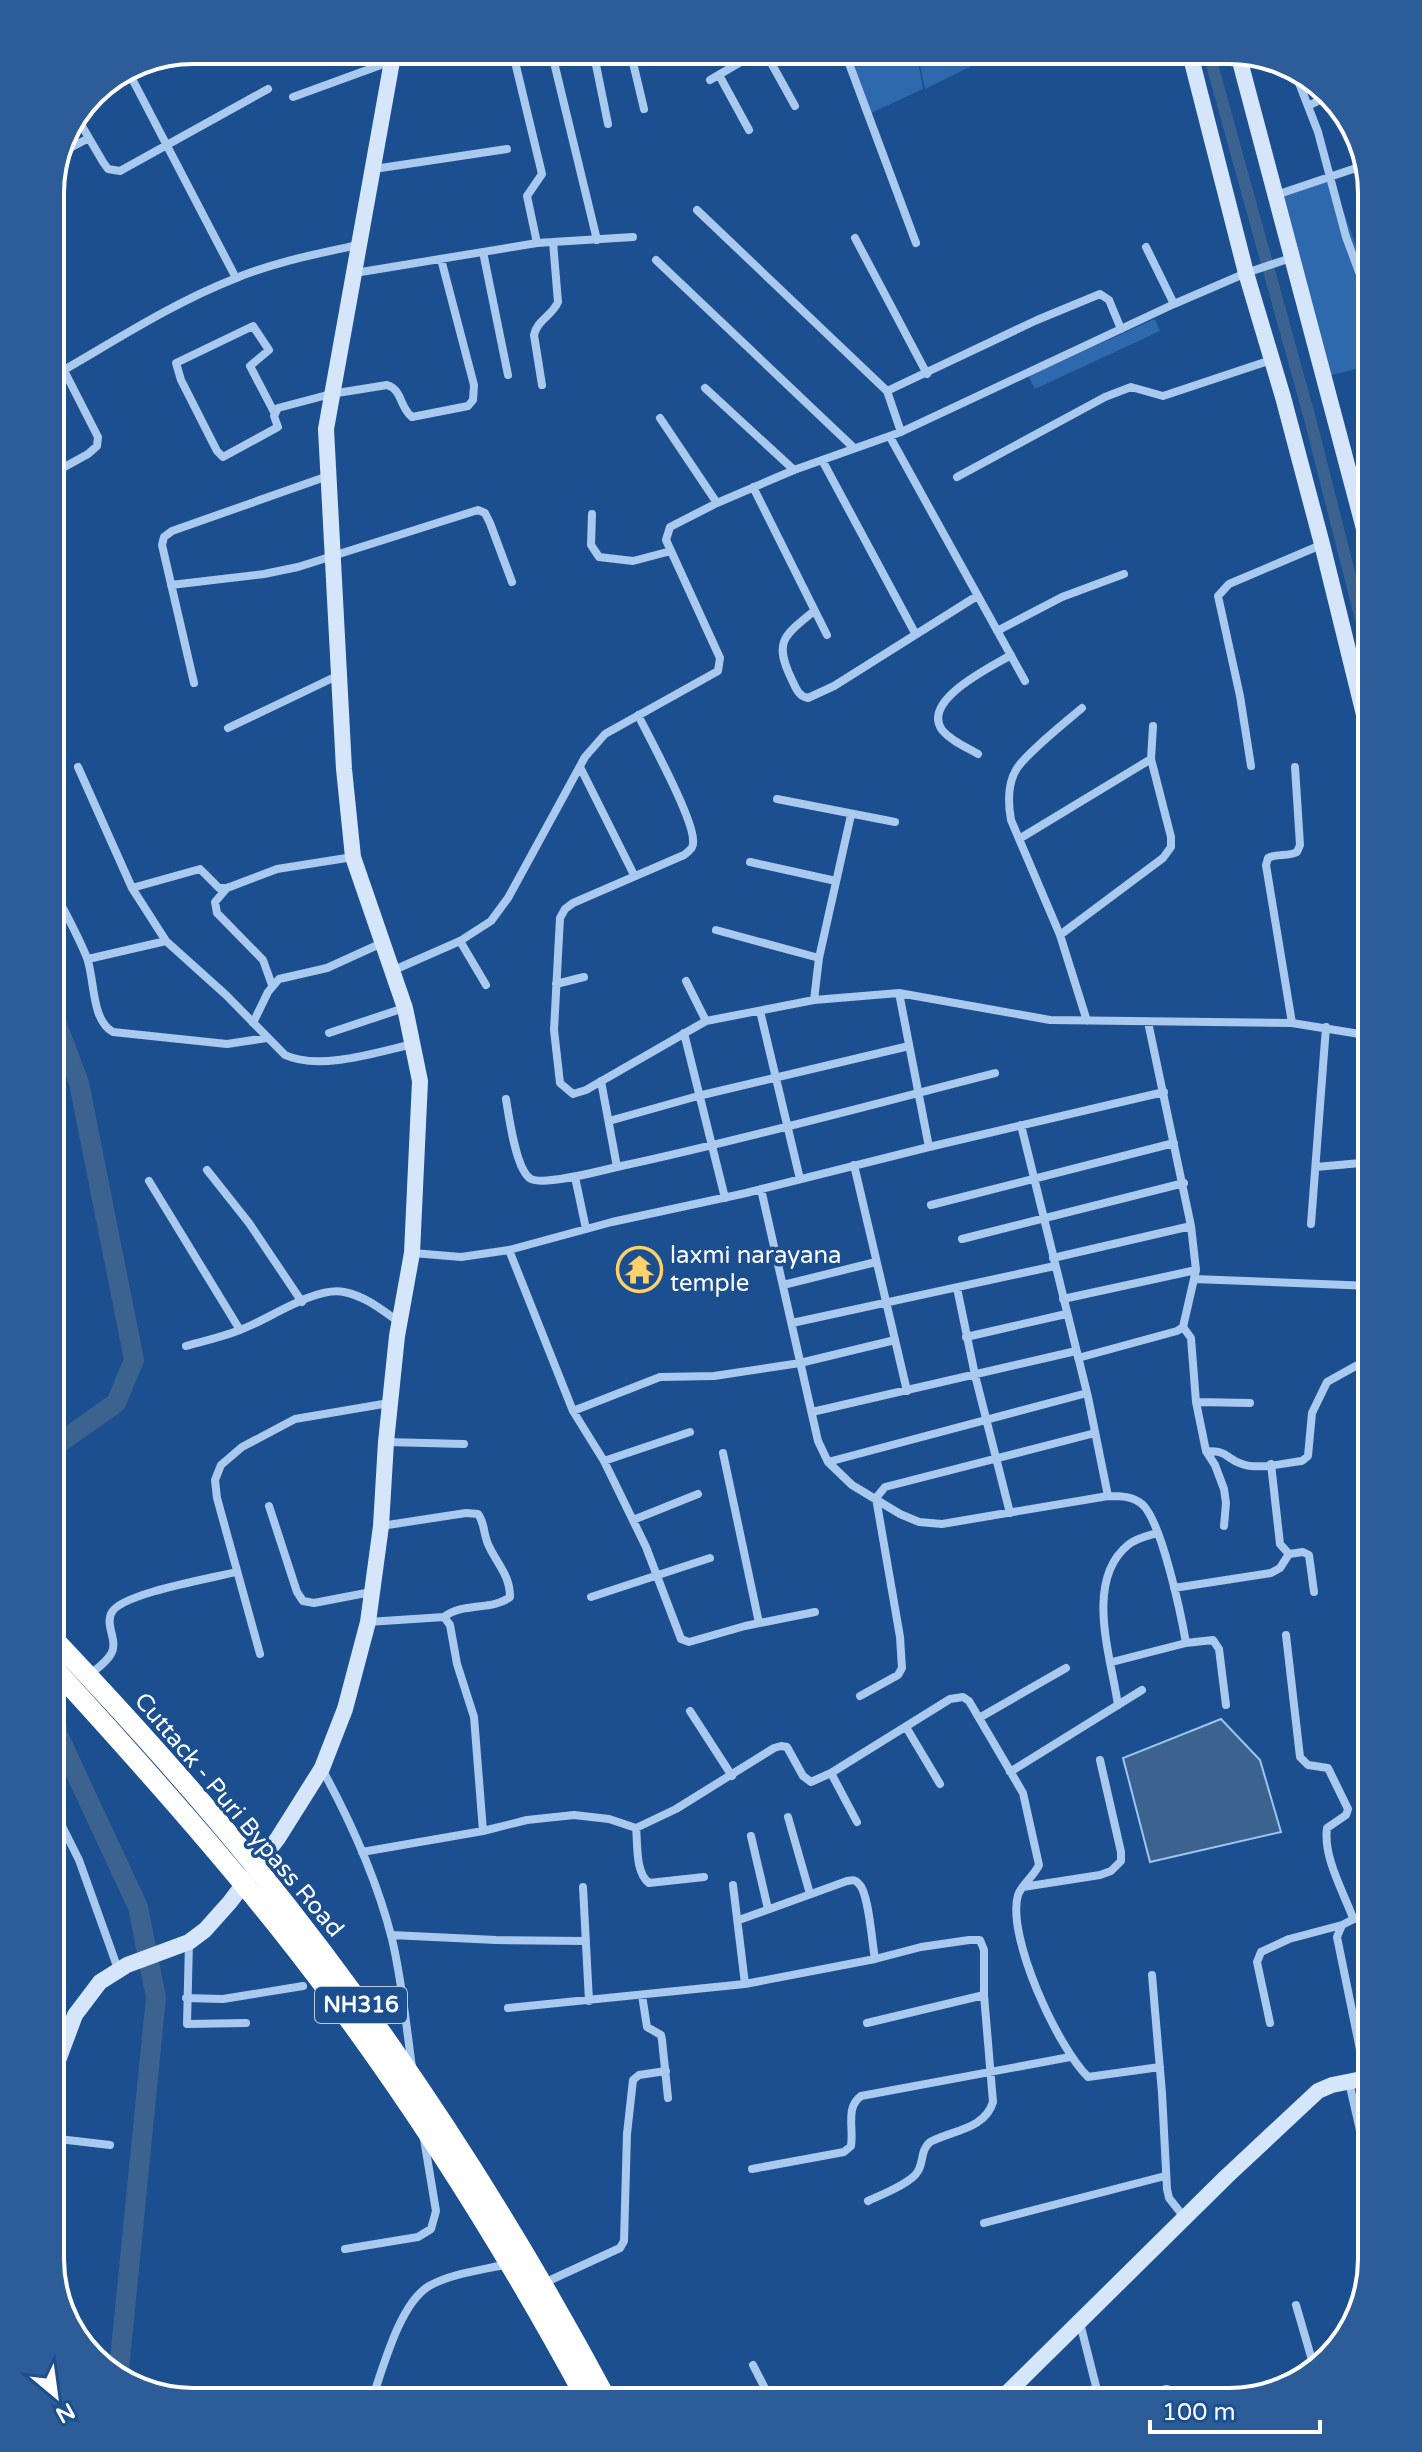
<svg xmlns="http://www.w3.org/2000/svg" width="1422" height="2452" font-family="'Varela Round',sans-serif">
<style>
.green{fill:#2e69ad}
.water{fill:#3c6290;stroke:#9cc4f0;stroke-width:2}
.lines{fill:none;stroke-linecap:round;stroke-linejoin:round}
.canal{stroke:#3c6290;stroke-width:12}
.river{stroke:#3c6290;stroke-width:20}
.street{stroke:#a9c9ee;stroke-width:8}
.secondary{stroke:#d6e6fa;stroke-width:16}
.highway{stroke:#fff;stroke-width:20}
.labels{text-anchor:middle;dominant-baseline:central;stroke-width:7;stroke-linejoin:round;paint-order:stroke}
.shield{fill:#1b4f8f;stroke:#bbcadd;stroke-width:2}
.shield-label{font-size:22px;font-weight:bold;fill:#fff}
.poi-label{font-size:24px;fill:#fff;stroke:#1b4f8f;text-anchor:start}
.street-label{font-size:24px;fill:#fff;stroke:#1b4f8f}
.rim{fill:none;stroke:#fff;stroke-width:4}
</style>
<rect width="100%" height="100%" fill="#1b4f8f"/>
<!-- green -->
<path class="green" d="M845,50H916L923,89L869,114Z
M917,50H1004L925,89Z
M1331,178L1372,289V365L1328,376L1280,196Z
M1155,319L1160,331L1035,389L1028,376Z"/>
<!-- water -->
<path class="water" d="M1221,1719L1260,1760L1281,1832L1150,1862L1123,1758Z"/>
<g class="lines">
<!-- canal -->
<path class="canal" d="M1208,50L1310,419L1372,663"/>
<!-- river -->
<path class="river" d="M50,1497L55,1446L116,1403L134,1360L79,1083L50,1006
M50,1672L57,1733L138,1907L156,1997L118,2379"/>
<!-- street -->
<path class="street" d="M537,50L520,59L516,66L542,174L527,196L537,243
M551,50L597,240
M593,50L608,124
M630,50L644,109
M764,50L795,106
M844,50L916,243
M127,69L236,278
M1294,70L1318,132L1346,237L1372,307
M719,75L749,130
M710,80L761,50
M293,97L422,50
M1308,106L1328,96
M79,121L103,162L108,169L120,171L268,89
M66,150L89,138
M374,169L507,149
M1276,195L1365,165
M697,210L887,391L901,432
M855,238L927,374
M1146,247L1174,304
M483,252L508,375
M656,260L854,448
M355,273L537,243L633,237
M50,378C110,344 170,304 234,279C274,262 316,254 358,245
M542,385L534,335C537,320 552,316 558,302L553,242
M705,388L794,470
M887,391L1037,320L1100,294L1109,300L1121,329
M274,412L250,366L269,350L253,326L176,363L181,380L217,451L223,457L278,427L274,416L278,408L331,394L387,385C403,390 399,407 412,417L468,406L473,400L474,385L441,259
M660,418L717,503
M890,437L1025,681
M822,460L915,633
M50,475L88,454L97,446L98,437L50,343
M957,477L1105,397L1131,387L1163,396L1271,360
M753,487L827,635
M592,514L591,545L599,557L633,561L671,551
M171,585L264,574L298,567L478,510L485,513L490,523L512,582
M814,611C784,636 773,641 792,680C796,688 798,696 808,698L834,686L977,596
M997,631L1062,597L1124,574
M194,683L162,545L164,537L172,531L328,476
M1082,708C1067,721 1024,755 1016,770C1007,785 1008,803 1011,820L1060,935L1087,1021
M638,715C650,739 693,818 693,840C694,848 690,850 684,855L573,903L565,909L560,918L554,1030L560,1083L573,1094L586,1090L706,1021L814,1000L899,993L1050,1020L1292,1023L1372,1036
M228,728L339,675
M978,754C966,747 951,741 942,730C921,700 991,667 1011,655
M1251,766L1240,696L1218,596L1229,584L1321,545
M78,767L132,888L166,941L226,995L285,1055C319,1071 378,1052 413,1044
M580,767L634,875
M777,799L895,822
M1019,839L1151,759
M750,862L836,881
M50,884C63,908 77,933 87,958C95,980 91,1020 113,1032L227,1044L267,1038
M132,888L200,869L219,888H227L277,869L353,857
M227,888L215,902L217,913L263,960L272,985
M716,930L819,958
M1060,935L1163,858L1171,847V837L1151,759L1153,726
M460,941L486,985
M88,959L166,941
M394,970L460,941L491,921L508,898L585,757L605,734L718,671L720,658L666,540L670,527L717,503L794,470L901,432L1174,304L1246,273L1291,258
M686,981L706,1021
M556,984L584,977
M899,993L929,1147
M814,1000L819,958L851,815
M760,1011L800,1179
M253,1023L268,992L279,979L327,968L382,943
M1292,1023L1266,865L1268,858C1277,853 1288,857 1297,852L1300,845L1295,767
M329,1033L404,1008
M684,1033L725,1198
M601,1081L617,1167
M506,1099C509,1117 516,1171 531,1179C546,1186 603,1170 621,1166C746,1139 870,1105 995,1073
M609,1121L698,1096L909,1046
M1021,1125L1088,1397L1108,1496
M854,1165L907,1391
M1316,1167L1372,1162
M207,1170L249,1223L302,1302
M575,1177L586,1229
M149,1181L240,1330
M761,1189L818,1441L828,1462L852,1485L900,1514L919,1522L942,1524L1108,1496C1121,1496 1133,1496 1143,1505C1162,1524 1181,1614 1186,1643
M50,1196L58,1185L59,1165L50,1126
M931,1205L1174,1143
M1311,1224L1326,1027
M962,1239L1184,1183
M509,1250L573,1411L604,1461L646,1547L681,1639L689,1642L745,1626L815,1612
M413,1253L461,1257L509,1250L612,1222L746,1193L929,1147L1164,1092
M1053,1258L1191,1226
M1194,1279L1372,1286
M783,1285L876,1262
M957,1288L975,1375L1010,1513
M1063,1299L1196,1270
M792,1323L1055,1266
M1183,1327L1191,1338L1196,1402L1206,1451L1215,1465L1224,1489L1226,1503L1224,1526
M966,1337L1066,1314
M186,1346C204,1341 222,1337 240,1330C268,1320 315,1286 344,1292C365,1296 382,1310 399,1322
M1078,1358L1177,1331L1183,1327L1196,1270L1191,1226L1148,1022
M1196,1402L1250,1403
M573,1411L660,1377L714,1376L800,1363L895,1340
M812,1412L1076,1351
M386,1442L464,1444
M1206,1451C1230,1451 1224,1458 1242,1464C1259,1470 1284,1463 1302,1461L1308,1456L1312,1413L1327,1382L1372,1357
M723,1453L759,1623
M604,1461L690,1432
M828,1462L1087,1393
M1271,1464L1280,1544L1289,1554L1303,1552L1309,1555L1314,1592
M269,1506L297,1592L303,1601L314,1603L371,1592
M633,1520L698,1494
M381,1526L466,1513L478,1514C485,1523 483,1533 488,1544C496,1563 510,1574 510,1597C492,1611 463,1602 444,1617
M1174,1588L1271,1573L1280,1568L1289,1554
M591,1597L710,1558
M1360,1607H1372
M368,1622L444,1617L450,1625L457,1664L474,1717L483,1831
M1286,1635L1300,1757L1308,1765L1328,1768L1348,1809L1346,1815L1327,1828C1323,1857 1343,1891 1353,1918
M260,1654L217,1498L215,1480L221,1465L242,1447L295,1419L389,1403
M1112,1662L1186,1643L1213,1640L1219,1649L1226,1705
M88,1676C95,1670 106,1663 111,1654C119,1641 104,1625 112,1612C123,1593 213,1578 236,1572
M860,1696L898,1675L902,1668L900,1637L876,1498L885,1487L1095,1433
M1118,1705C1111,1657 1084,1581 1128,1545C1136,1538 1147,1536 1157,1533
M690,1711L732,1776
M979,1718L1066,1668
M906,1727L940,1784
M322,1769C351,1822 377,1880 392,1939C402,1981 406,2024 412,2067
M1010,1772L1142,1690
M831,1773L857,1822
M50,1802L79,1860L118,1969
M788,1817L810,1894
M636,1828C638,1845 635,1872 649,1883L704,1877
M751,1836L768,1909
M362,1852L483,1831L527,1820L574,1815L609,1819L636,1828L676,1809L774,1748L781,1746L787,1747L803,1776L811,1782L831,1773L950,1699L963,1697L969,1701L1023,1793L1039,1865C1034,1876 1022,1884 1018,1895C1006,1936 1058,2048 1088,2077L1160,2067
M733,1885L745,1984
M583,1887L589,2001
M1023,1887L1100,1875L1111,1871L1121,1861V1852L1100,1760
M739,1920L847,1881C853,1880 855,1879 859,1884C869,1893 872,1944 875,1959
M391,1935L496,1940L586,1941
M189,1942L187,2024L246,2023
M1152,1975L1162,2093L1167,2189L1169,2198L1184,2217
M642,1995L647,2027L661,2035L662,2040L668,2098
M186,1998L223,1999L303,1986
M508,2008L745,1984L875,1959L921,1947L969,1940H980L984,1950V1995L993,2102C985,2129 953,2130 930,2142C920,2151 924,2161 918,2171C912,2183 881,2195 868,2201
M867,2023L984,1995
M1270,2023L1257,1962L1261,1952L1289,1939L1342,1925
M1366,2079L1337,1937L1342,1925L1372,1910
M1349,2082L1372,2183
M50,2138L110,2145
M752,2169L844,2152L851,2146C854,2128 845,2108 861,2096L1070,2057
M984,2223L1165,2176
M345,2249L418,2237L431,2229L436,2211L424,2139
M544,2283L620,2248L624,2241L627,2134L633,2080L639,2075L666,2071
M1296,2305L1314,2367
M1080,2323L1100,2402
M753,2365L772,2402
M371,2402C383,2369 399,2304 429,2286C452,2273 483,2270 508,2264
M1105,2402L1167,2389L1174,2391L1179,2402"/>
<!-- secondary -->
<path class="secondary" d="M1189,50L1246,273L1283,397L1322,544L1372,747
M1237,50L1372,559
M50,2082L75,2015L100,1982L127,1965L189,1942L205,1930L230,1902L278,1838L322,1768L345,1709L368,1622L381,1526L386,1442L397,1336L412,1253L420,1081L405,1008L353,857L344,769L326,429L394,50
M998,2402L1226,2177L1318,2091L1332,2085L1372,2077"/>
<!-- highway -->
<path class="highway" d="M50,1635C120,1709 190,1786 255,1866C390,2032 507,2213 608,2402
M50,1664C128,1749 205,1835 277,1925C395,2073 498,2235 588,2402"/>
</g>
<!-- icons -->
<defs>
<symbol id="temple-ring" viewBox="-11 -11 22 22"><circle r="9.5" fill="#1b4f8f" stroke="#ffd166" stroke-width="1.5"/><path d="M0-6L5-2H3V0L6.5 2.5H4V6H1.5V3h-3V6H-4V2.5H-6.5L-3 0V-2H-5Z" fill="#ffd166"/></symbol>
</defs>
<g fill-rule="evenodd">
<use href="#temple-ring" x="614" y="1244" width="51" height="51"/>
</g>
<g class="labels">
<!-- shield labels -->
<rect class="shield" x="315" y="1987" width="92" height="36" rx="6"/>
<g class="shield-label">
<text x="361" y="2005">NH316</text>
</g>
<!-- poi labels -->
<g class="poi-label">
<text x="670" y="1255">laxmi narayana<tspan x="670" dy="28">temple</tspan></text>
</g>
<!-- street labels -->
<g class="street-label">
<text transform="translate(239 1815) rotate(50)">Cuttack - Puri Bypass Road</text>
</g>
</g>
<!-- crop -->
<path d="M0 0H1422V2452H0ZM193 64H1229A129 129 0 0 1 1358 193V2259A129 129 0 0 1 1229 2388H193A129 129 0 0 1 64 2259V193A129 129 0 0 1 193 64Z" fill="#2d5d98" fill-rule="evenodd"/>
<path class="rim" d="M193 64H1229A129 129 0 0 1 1358 193V2259A129 129 0 0 1 1229 2388H193A129 129 0 0 1 64 2259V193A129 129 0 0 1 193 64Z"/>
<!-- north arrow -->
<g transform="translate(56 2396) rotate(151)" stroke="#1b4f8f" stroke-width="6" paint-order="stroke">
<path d="M0-6L14 30L0 20L-14 30Z" fill="#ffffff"/>
<text y="-12" font-size="22" font-weight="bold" text-anchor="middle" fill="#ffffff">N</text>
</g>
<!-- scale -->
<path d="M1150 2420v12h170v-12" fill="none" stroke="#ffffff" stroke-width="4"/>
<text x="1162" y="2420" font-size="24" fill="#ffffff" stroke="#1b4f8f" stroke-width="6" paint-order="stroke">100 m</text>
</svg>
